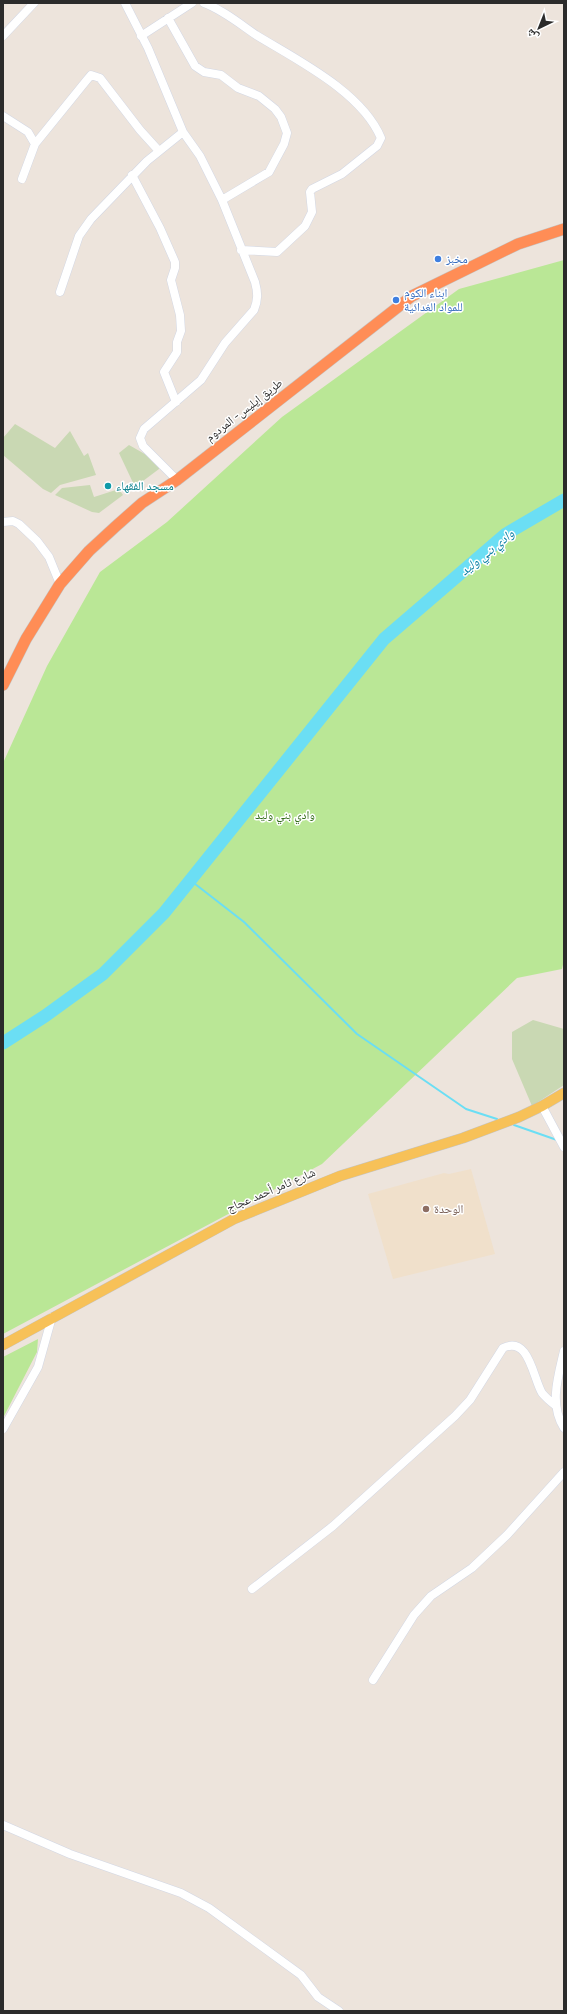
<svg xmlns="http://www.w3.org/2000/svg" width="567" height="2014" font-family="Figtree,'Noto Naskh Arabic',sans-serif">
<style>
.education{fill:#f0e0cb}
.green{fill:#bae796}
.cemetery{fill:#c9d8b3}
.lines{fill:none;stroke-linecap:round;stroke-linejoin:round}
.stream{stroke:#6bdef4;stroke-width:2}
.river{stroke:#6bdef4;stroke-width:13}
.minor-casing{stroke:#d2d7e4;stroke-width:9}
.major-casing{stroke:#c4c4c4;stroke-width:11}
.highway-casing{stroke:#c4c4c4;stroke-width:12}
.minor{stroke:#fff;stroke-width:8}
.major{stroke:#f7c158;stroke-width:10}
.highway{stroke:#ff8d56;stroke-width:11}
.shop-dot{fill:#3f7fe0;stroke:#fff;stroke-width:1.5}
.culture-dot{fill:#0f9aa8;stroke:#fff;stroke-width:1.5}
.education-dot{fill:#8d6e63;stroke:#fff;stroke-width:1.5}
.labels{text-anchor:middle;dominant-baseline:central;stroke-width:3;stroke-linejoin:round;paint-order:stroke}
.shop-label{font-size:12px;fill:#366cbe;stroke:#fff;text-anchor:start}
.street-label{font-size:12px;fill:#2b2b2b;stroke:#fff}
.culture-label{font-size:12px;fill:#0d838f;stroke:#fff;text-anchor:start}
.park-label{font-size:12px;fill:#326c17;stroke:#fff}
.education-label{font-size:12px;fill:#785e54;stroke:#fff;text-anchor:start}
.water-label{font-size:13px;font-style:italic;fill:#077ea3;stroke:#fff}
</style>
<rect width="100%" height="100%" fill="#ede4dc"/>
<!-- education -->
<path class="education" d="M471,1169L495,1254L393,1279L368,1194L444,1173L449,1174Z"/>
<!-- green -->
<path class="green" d="M564,260V960L562,969L517,978L322,1164L3,1334V763L47,666L100,572L167,522L282,417L459,289Z
M38,1339L37,1352L3,1418V1357Z"/>
<!-- cemetery -->
<path class="cemetery" d="M15,424L55,448L70,431L84,456L88,453L96,475L60,485L51,493L43,489L3,455V438Z
M129,445L150,457L159,465V469L135,487L119,453Z
M90,485L94,497L119,489L123,495L99,513L92,512L55,495L62,488Z
M533,1020L564,1029V1085L532,1106L512,1059V1032Z"/>
<g class="lines">
<!-- stream -->
<path class="stream" d="M190,880L244,922L357,1034L466,1109L497,1119
M514,1125L557,1140"/>
<!-- river -->
<path class="river" d="M3,1043L45,1016L103,974L164,913L384,639L506,534L564,500"/>
<defs>
<path id="minor" d="M125,3L148,48L183,132L200,156L222,200L255,282C258,293 258,300 254,310L225,343L201,380L144,429L140,438L143,446L177,480
M204,3C223,10 240,24 256,35C297,60 362,92 381,138L377,146L342,174L312,189L310,192L312,212L305,226L277,252L241,250
M168,18L195,66L204,72L221,75L238,88L259,96L275,109L281,117L287,133L284,144L269,172L222,200
M3,36L34,3
M141,36L192,3
M3,116L28,132L35,144L22,179
M35,144L86,81L91,75L100,78L140,130L159,151
M132,175L160,228L175,262V268L171,280L180,315L181,331L177,342V352L164,372L176,402
M60,292L79,236L91,219L147,161L183,132
M3,522L13,521L19,524L37,541L49,557L60,584
M542,1106L564,1147
M564,1351C558,1377 549,1404 564,1428
M3,1429L38,1367L52,1317
M252,1589L333,1526L455,1416L470,1400L503,1348C529,1335 533,1378 542,1393C546,1398 551,1402 556,1406
M373,1680L414,1615L431,1596L472,1568L507,1535L564,1472
M3,1825L70,1854L181,1893L209,1908L301,1975L318,1997L339,2011"/>
<path id="major" d="M3,1345L234,1219L340,1176L463,1138L519,1117L542,1106L564,1093"/>
<path id="highway" d="M3,685L26,639L60,584L89,551L115,527L142,503L177,480L412,296L518,244L564,229"/>
</defs>
<!-- minor casing -->
<use href="#minor" class="minor-casing"/>
<!-- major casing -->
<use href="#major" class="major-casing"/>
<!-- highway casing -->
<use href="#highway" class="highway-casing"/>
<!-- minor -->
<use href="#minor" class="minor"/>
<!-- major -->
<use href="#major" class="major"/>
<!-- highway -->
<use href="#highway" class="highway"/>
</g>
<!-- markers -->
<g class="shop-dot">
<circle cx="438" cy="259" r="4"/>
<circle cx="396" cy="300" r="4"/>
</g>
<circle class="culture-dot" cx="108" cy="486" r="4"/>
<circle class="education-dot" cx="426" cy="1209" r="4"/>
<g class="labels">
<!-- shop labels -->
<g class="shop-label">
<text x="446" y="259">مخبز</text>
<text x="404" y="293">ابناء الكوم<tspan x="404" dy="14">للمواد الغدائية</tspan></text>
</g>
<!-- street labels -->
<g class="street-label">
<text transform="translate(244 410) rotate(-38)">طريق إيليس- المردوم</text>
<text transform="translate(271 1190) rotate(-23)">شارع ثامر أحمد عجاج</text>
</g>
<!-- culture labels -->
<g class="culture-label">
<text x="116" y="486">مسجد الفقهاء</text>
</g>
<!-- park labels -->
<g class="park-label">
<text x="285" y="815">وادي بني وليد</text>
</g>
<!-- education labels -->
<g class="education-label">
<text x="434" y="1209">الوحدة</text>
</g>
<!-- water labels -->
<g class="water-label">
<text transform="translate(487 552) rotate(-39)">وادي بني وليد</text>
</g>
</g>
<!-- border -->
<rect width="567" height="2014" fill="none" stroke="#2b2b2b" stroke-width="8"/>
<!-- north arrow -->
<g transform="translate(539 28) rotate(223)" stroke="#ffffff" stroke-width="3" paint-order="stroke">
<path d="M0-3L7 15L0 10L-7 15Z" fill="#2b2b2b"/>
<text y="-6" font-size="11" font-weight="bold" text-anchor="middle" fill="#2b2b2b">ش</text>
</g>
</svg>
